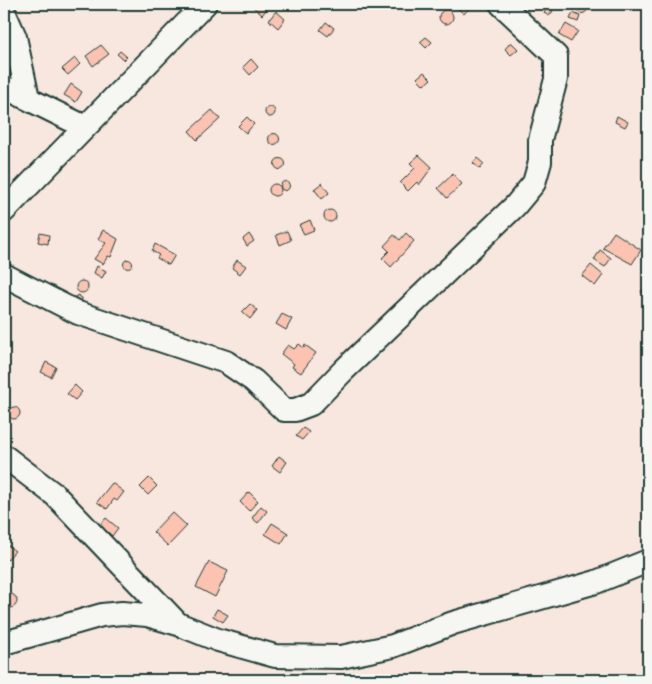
<svg xmlns="http://www.w3.org/2000/svg" width="652" height="684" font-family="Kalam,sans-serif">
<style>
.building{fill:#fbc3b0;stroke:#1f3d34}
.lines{fill:none;stroke-linecap:round;stroke-linejoin:round}
.minor-casing{stroke:#1f3d34;stroke-width:26}
.minor{stroke:#f6f6f2;stroke-width:22}
</style>
<rect width="100%" height="100%" fill="#f8e7de"/>
<filter id="ink" filterUnits="userSpaceOnUse"><feTurbulence type="fractalNoise" baseFrequency=".02" numOctaves="2"/><feDisplacementMap in="SourceGraphic" scale="10" xChannelSelector="R" yChannelSelector="G"/><feConvolveMatrix kernelMatrix="1 2 1 2 8 2 1 2 1" color-interpolation-filters="sRGB"/></filter>
<g filter="url(#ink)">
<!-- building -->
<path class="building" d="M576.5 8a5.5 5.5 0 1 1 11 0a5.5 5.5 0 1 1-11 0Z
M250,4H267L264,8L266,10L262,15Z
M457,4H468L471,6L464,14L455,6Z
M547,8L553,11L549,16L544,13Z
M439 17a7 7 0 1 1 14 0a7 7 0 1 1-14 0Z
M276,11L285,19L278,28L269,20Z
M573,13L580,16L578,22L570,19Z
M326,22L334,28L328,36L320,30Z
M566,24L578,31L571,42L559,35Z
M426,37L432,42L426,48L420,42Z
M511,42L518,49L511,55L505,49Z
M101,45L109,54L93,66L86,56Z
M120,51L127,57L124,60L117,54Z
M75,58L80,64L68,75L62,69Z
M251,59L258,67L250,75L243,67Z
M424,72L431,79L424,85L417,78Z
M71,84L82,92L76,102L64,95Z
M265 112a5 5 0 1 1 10 0a5 5 0 1 1-10 0Z
M212,110L220,119L197,140L189,131Z
M617,116L628,122L625,127L615,122Z
M247,117L254,124L246,133L238,126Z
M268.5 139a5.5 5.5 0 1 1 11 0a5.5 5.5 0 1 1-11 0Z
M419,155L432,167L419,185L417,182L408,191L400,183L415,168L410,163Z
M477,158L484,164L480,169L473,163Z
M274.5 164a5.5 5.5 0 1 1 11 0a5.5 5.5 0 1 1-11 0Z
M453,174L462,184L447,198L438,188Z
M280.5 186a4.5 4.5 0 1 1 9 0a4.5 4.5 0 1 1-9 0Z
M322,183L329,193L322,199L314,189Z
M269 190a6 6 0 1 1 12 0a6 6 0 1 1-12 0Z
M324 216a6 6 0 1 1 12 0a6 6 0 1 1-12 0Z
M310,220L314,230L304,234L299,225Z
M103,230L118,239L111,257L108,256L103,264L94,259L106,243L98,239Z
M287,231L291,240L280,245L276,235Z
M614,232L641,250L632,264L603,248Z
M40,233L49,235L48,244L38,242Z
M406,233L414,241L391,267L382,258L389,251L384,246L394,235L400,240Z
M249,234L254,241L247,246L243,239Z
M155,244L175,255L169,265L157,258L159,255L152,251Z
M600,250L611,258L605,267L594,260Z
M123.5 264a4.5 4.5 0 1 1 9 0a4.5 4.5 0 1 1-9 0Z
M237,260L246,266L240,274L232,268Z
M591,265L603,275L595,286L582,276Z
M97,266L106,271L102,278L94,273Z
M76 287a6 6 0 1 1 12 0a6 6 0 1 1-12 0Z
M648,281V296L641,292Z
M78,295L82,298V304L72,299Z
M250,304L257,310L250,319L242,312Z
M282,314L292,319L286,330L276,324Z
M299,344L304,348L305,345L316,353L301,373L292,367L294,364L281,354L288,345L294,349Z
M46,362L56,367L51,377L41,372Z
M75,385L82,392L75,400L67,394Z
M8 413a6 6 0 1 1 12 0a6 6 0 1 1-12 0Z
M303,428L309,432L302,440L296,436Z
M279,456L287,462L280,472L272,466Z
M149,478L157,486L148,495L140,487Z
M112,483L124,492L117,501L114,499L107,509L97,502Z
M249,492L258,501L249,511L240,502Z
M261,506L267,511L258,523L252,518Z
M172,512L187,526L168,546L153,532Z
M106,518L118,528L112,536L108,532L105,535L100,531L103,527L100,525Z
M272,523L288,533L281,544L265,534Z
M5,543L15,551L7,560L4,558Z
M209,562L228,571L215,597L196,587Z
M3 601a7 7 0 1 1 14 0a7 7 0 1 1-14 0Z
M217,609L228,615L223,622L213,616Z"/>
<g class="lines">
<defs>
<path id="minor" d="M4,12L15,37L28,98
M4,87L85,127
M4,211L205,4
M4,275L78,313L226,362L254,381L284,410H295L311,404L344,370L515,206L534,183L540,162V140L556,79V56L501,4
M4,456L55,495L178,624
M4,643L102,615L122,613L147,615L178,624L218,640L275,656L341,657L393,646L453,623L596,582L648,561"/>
</defs>
<!-- minor casing -->
<use href="#minor" class="minor-casing"/>
<!-- minor -->
<use href="#minor" class="minor"/>
</g>
</g>
<!-- margin -->
<rect width="652" height="684" fill="none" stroke="#f6f6f2" stroke-width="20"/>
<rect x="10" y="10" width="632" height="664" fill="none" stroke="#1f3d34" stroke-width="2" filter="url(#ink)"/>
</svg>
